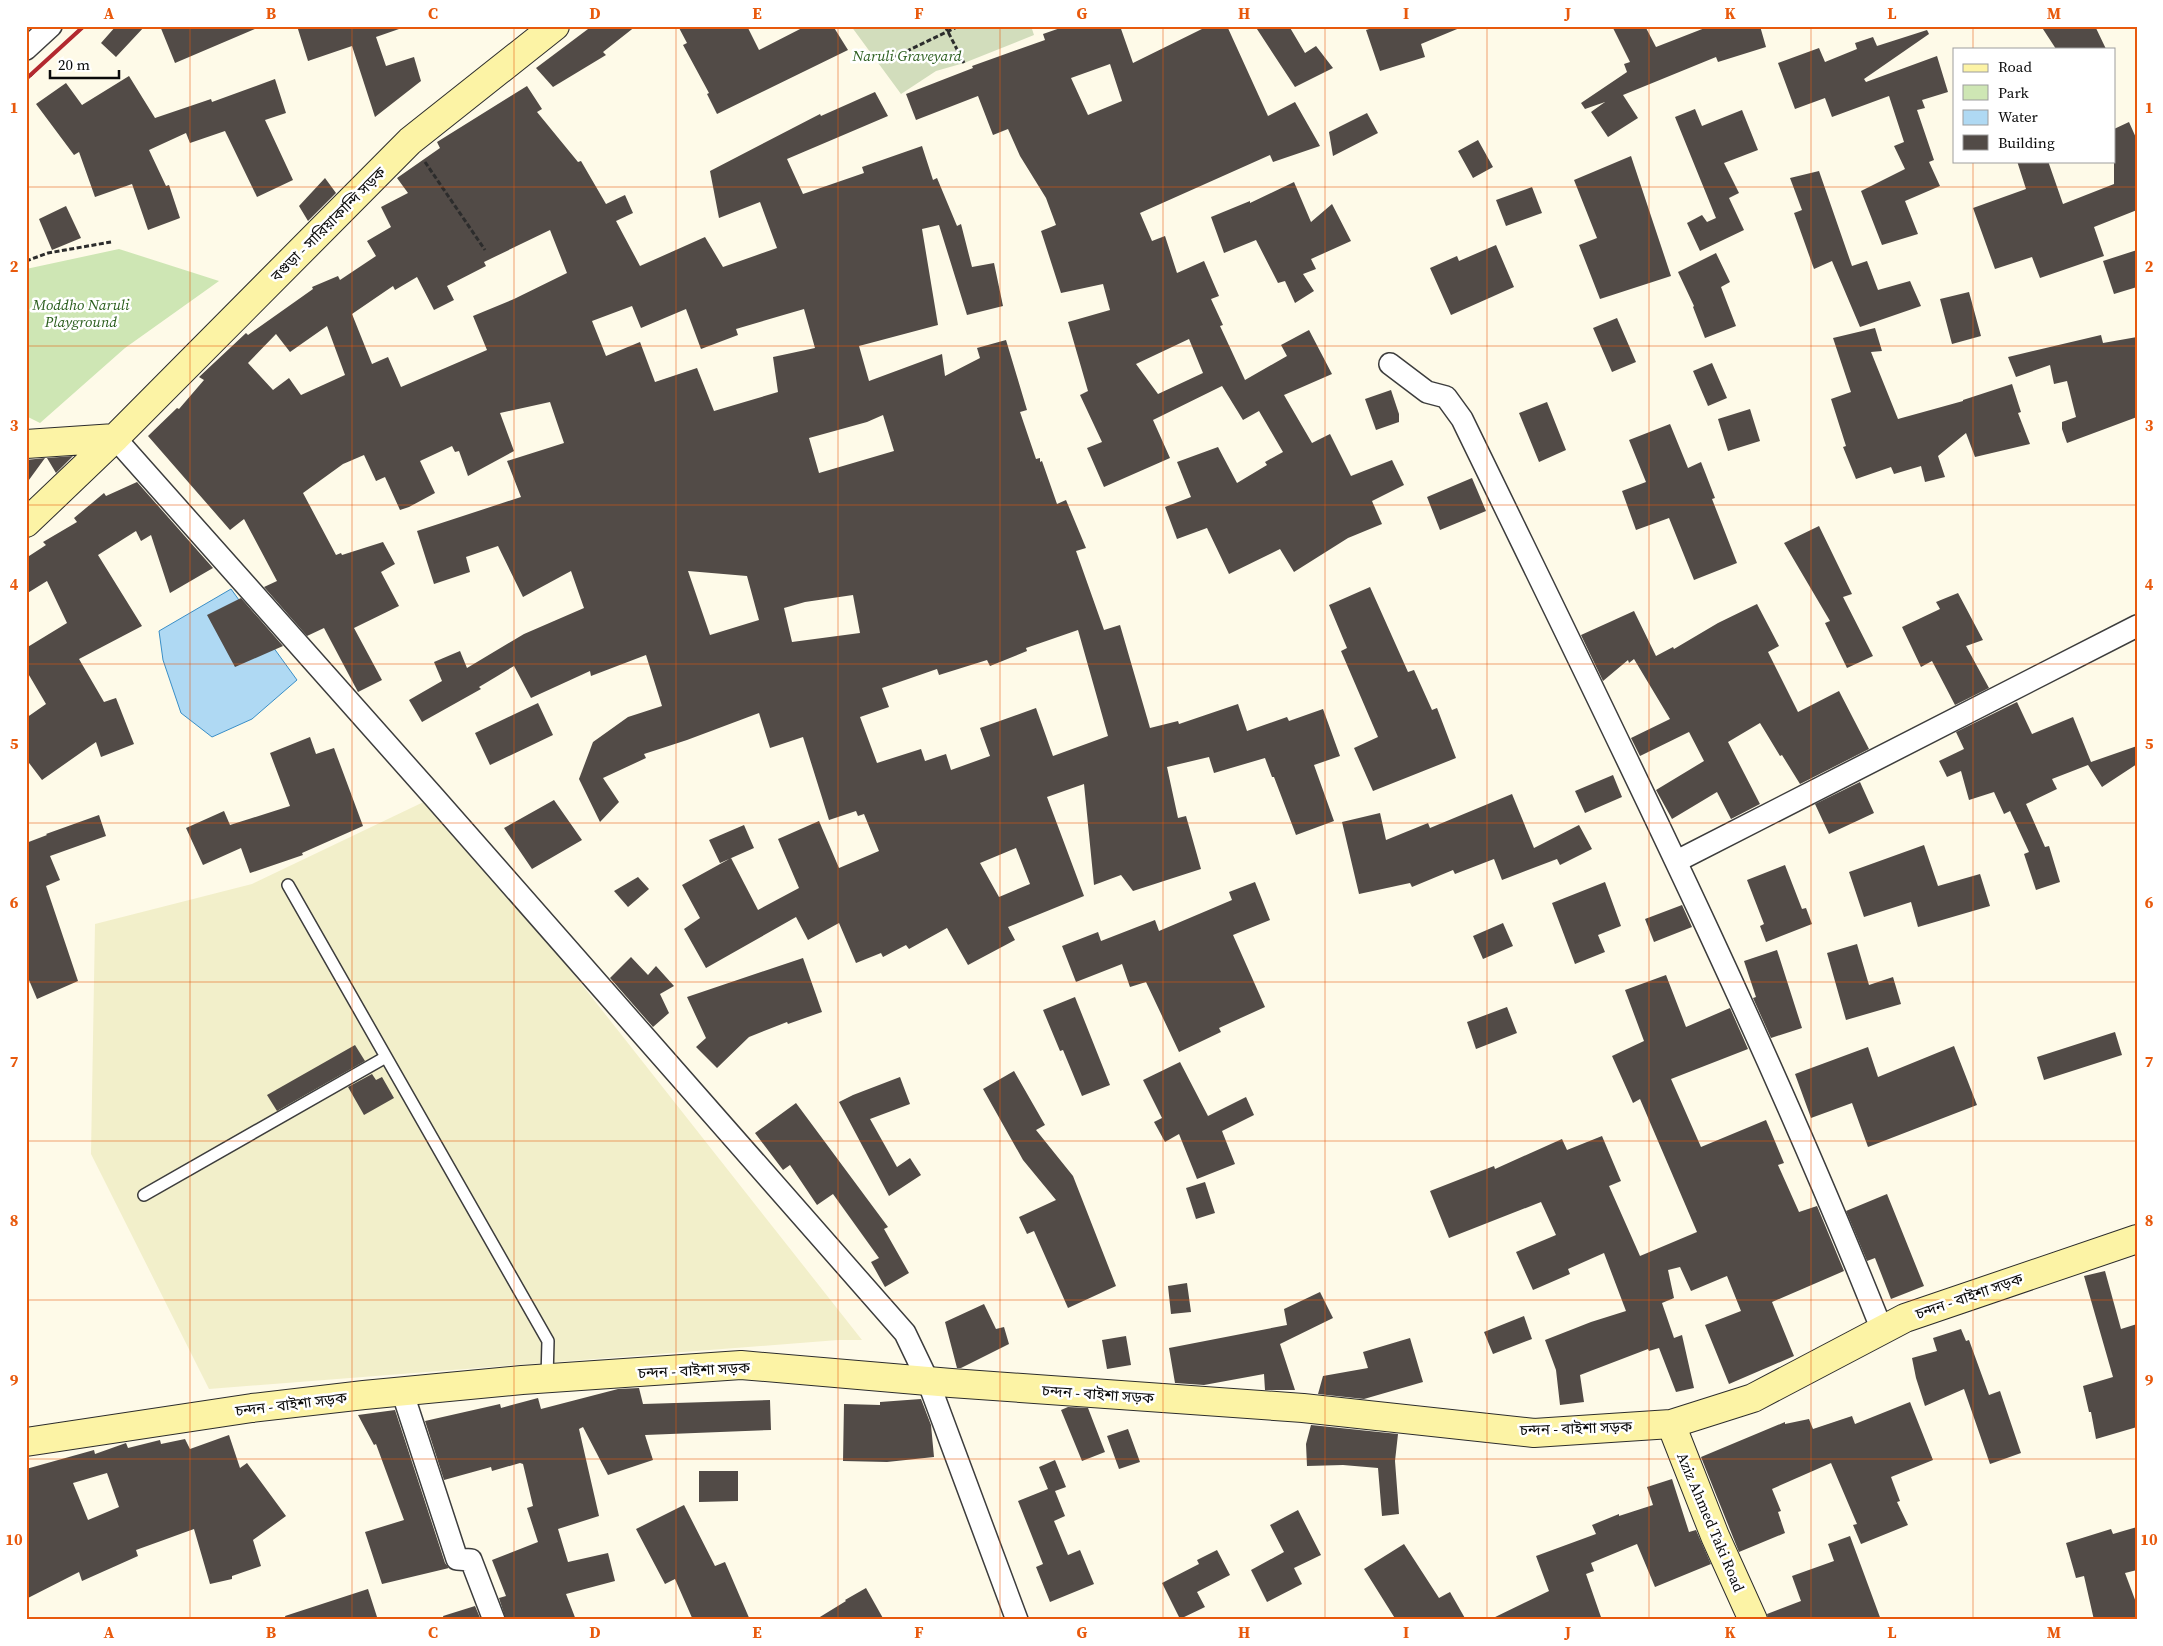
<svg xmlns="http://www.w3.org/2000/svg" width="2163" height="1646" font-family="'Source Serif 4','Noto Sans Bengali',serif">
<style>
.farmland{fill:#f2efca}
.green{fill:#cee6b4}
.cemetery{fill:#d2ddbc}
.water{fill:#afd9f3;stroke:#398ec7}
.building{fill:#524b47;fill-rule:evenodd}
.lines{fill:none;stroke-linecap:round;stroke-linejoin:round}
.lane-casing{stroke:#3d3d3d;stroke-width:14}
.street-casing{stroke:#3d3d3d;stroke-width:24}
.secondary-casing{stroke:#2c2c2c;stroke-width:30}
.path{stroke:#2c2c2c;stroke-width:3;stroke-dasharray:5 2.5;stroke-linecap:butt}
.lane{stroke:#fff;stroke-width:11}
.street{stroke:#fff;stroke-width:21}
.secondary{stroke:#fcf3a5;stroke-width:28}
.rail{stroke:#b3292f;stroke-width:4}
.grid{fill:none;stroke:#e8590c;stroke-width:1;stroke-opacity:0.55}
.labels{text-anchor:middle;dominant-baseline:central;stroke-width:5;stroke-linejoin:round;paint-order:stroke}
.park-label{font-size:15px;font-style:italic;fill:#2b5e1e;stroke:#fff}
.street-label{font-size:15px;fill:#0a0a0a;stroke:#fff}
.neatline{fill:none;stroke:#e8590c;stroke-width:2}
.grid-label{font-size:16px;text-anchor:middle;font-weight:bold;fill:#e8590c}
</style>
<rect width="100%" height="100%" fill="#fefae8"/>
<!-- farmland -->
<path class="farmland" d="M434,797L862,1340H838L209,1389L91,1154L95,924L252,884Z"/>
<!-- green -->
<path class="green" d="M119,249L219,281L125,348L40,423L26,416V269Z"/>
<!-- cemetery -->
<path class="cemetery" d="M851,26H1031L1034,35L964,63L936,71L901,94Z"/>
<!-- water -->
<path class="water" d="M231,589L297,680L252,719L212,737L181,713L163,660L159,631Z"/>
<!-- building -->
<path class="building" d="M116,26H145L116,57L101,43Z
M160,26H262L175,63Z
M297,26H398L399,29L376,37L386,66L414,57L421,81L375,117L352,46L308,61Z
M592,26H636L603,52L606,55L553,87L536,68Z
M678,26H747L759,50L806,26H833L848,50L717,114L707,94L709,93L683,45L687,43Z
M1066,26H1120L1133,63L1208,26H1227L1268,116L1295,102L1320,146L1273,162L1270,155L1140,213L1152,241L1165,236L1177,273L1204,261L1219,296L1211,299L1223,325L1220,326L1245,380L1287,356L1281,345L1309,330L1332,374L1284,395L1312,443L1330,434L1351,476L1392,460L1404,485L1372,501L1382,524L1348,538L1294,572L1280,549L1229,574L1207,528L1177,539L1165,507L1191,497L1177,462L1218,447L1237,483L1267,465L1265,462L1283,452L1259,411L1243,420L1222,386L1153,420L1170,458L1104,487L1087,448L1102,442L1080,395L1088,391L1068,322L1110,310L1103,284L1061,293L1041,231L1056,225L1046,198L1020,156L1008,129L993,135L978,96L916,120L906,94L973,68L972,66L1045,40L1043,34ZM1110,64L1122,101L1088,115L1071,78ZM1189,339L1203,373L1158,394L1136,364Z
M1255,26H1289L1305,53L1316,46L1333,68L1295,87Z
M1378,26H1462V27L1421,44L1425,57L1380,71L1366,30Z
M1612,26H1645L1656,47L1710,26H1760L1766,47L1718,62L1716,57L1623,95L1638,118L1608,137L1591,112L1605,102L1585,109L1581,103L1627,72L1624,64L1630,62Z
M2041,26H2095L2106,49H2056Z
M1927,30L1929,34L1864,79L1866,82L1937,56L1948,92L1922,100L1925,108L1917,110L1934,160L1929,162L1940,186L1905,201L1918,234L1882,245L1861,191L1905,169L1894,146L1904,142L1889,96L1832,117L1825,98L1795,109L1778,63L1819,48L1825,62L1857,49L1855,43L1873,37L1877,46Z
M129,76L155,118L211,99L212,102L275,79L286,113L265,120L293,180L257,197L225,131L190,143L186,133L149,150L166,186L169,185L180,218L148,230L132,184L95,197L79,152L74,155L36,104L66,83L82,105Z
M527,86L542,109L537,112L578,162L581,161L606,204L625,195L633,213L616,221L640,266L705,237L723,267L777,248L760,202L719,218L710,171L820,114L821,116L875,92L888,116L787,159L803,194L864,173L862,167L922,146L933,180L937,178L957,226L961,224L972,267L994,263L1003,306L967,315L939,225L922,229L938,325L859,346L869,381L942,354L945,376L980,358L977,348L1006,340L1027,410L1020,412L1036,459L1040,458V462L1042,461L1057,504L1066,500L1086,548L1076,551L1104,630L1120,625L1150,728L1178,721L1179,724L1238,704L1247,731L1287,717L1289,721L1323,709L1340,756L1314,765L1334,821L1296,835L1274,777H1272L1265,758L1214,773L1209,757L1167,767L1178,818L1186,816L1201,869L1133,891L1121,875L1094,885L1084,784L1047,797L1084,896L1008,927L1015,940L968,965L947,928L909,949L906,945L883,957L881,953L856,963L839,923L808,940L796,917L706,968L684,929L700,918L682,885L731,858L758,910L799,888L778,839L819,821L839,868L879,851L864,814L858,816L856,811L829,820L803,737L770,748L759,713L687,740L644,754L646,758L603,778L619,802L600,822L579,779L593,742L628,717L662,706L646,655L591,676L590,671L531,698L514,666L479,687L481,689L422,722L409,700L442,681L434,662L460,651L467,668L524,634L584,608L571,571L523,597L498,546L466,557L470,572L434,584L417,531L521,497L507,461L564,443L550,402L500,413L514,451L468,476L459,451L455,452L452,446L420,461L435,493L409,507L400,510L385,477L376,481L364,455L343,464L303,493L336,555L341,553L342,555L383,542L395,564L381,572L399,606L354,628L382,680L358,692L324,628L307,636L264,587L277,581L244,519L230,530L148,436L177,408L179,409L204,380L199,377L246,333L248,335L313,289L312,287L338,276L340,280L376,256L367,241L391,227L381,207L408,193L397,178L440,148L437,142ZM550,230L567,273L514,299L473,316L487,350L401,387L388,357L372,364L352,314L393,286L395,290L417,277L434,310L454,300L447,286L486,266L484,262ZM632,306L641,328L686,309L701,349L738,335L736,329L804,309L815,348L773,357L778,392L714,411L697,368L655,382L640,342L606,356L592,321ZM327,326L345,375L301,395L289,378L273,390L248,363L276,334L290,352ZM883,415L894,451L819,473L809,438L867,422ZM688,571L747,576L759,620L710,635ZM853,595L860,633L792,642L784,608L805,602ZM1078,630L1108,736L1053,756L1036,708L980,728L990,756L951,770L946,754L925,761L921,749L877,763L860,717L889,707L882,688L937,669L939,675L987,660L990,666L1027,651L1026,648ZM1016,848L1030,884L999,897L980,863Z
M1695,109L1702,126L1742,110L1758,150L1724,163L1739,193L1729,198L1744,230L1700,251L1687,223L1702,215L1707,222L1716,218L1675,117Z
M1367,113L1378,133L1333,156L1329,132Z
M2129,122L2137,140V210L2094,227L2104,256L2040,278L2032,257L1995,269L1973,208L2026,189L2017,161H2048L2063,204L2114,184V129Z
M1478,140L1493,167L1473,178L1458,151Z
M1631,156L1671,276L1600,299L1579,245L1597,238L1574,180Z
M1819,171L1852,266L1867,261L1878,290L1910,281L1921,306L1860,327L1832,261L1814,269L1794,213L1802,210L1790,178Z
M325,178L336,193L308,221L299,206Z
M1294,182L1311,222L1332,204L1351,241L1311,259L1316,269L1303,274L1314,291L1295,303L1285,281L1278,283L1256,240L1224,253L1211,217L1250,201V203Z
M1532,187L1542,213L1506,226L1496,200Z
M66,206L81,238L52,250L39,219Z
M1496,245L1514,287L1451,315L1430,268L1457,256L1459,261Z
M2137,250V287L2114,294L2103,261Z
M1716,253L1730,282L1721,287L1736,326L1705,338L1693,307L1694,306L1678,272Z
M1969,292L1981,336L1952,344L1940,299Z
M1617,318L1636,362L1612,372L1593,328Z
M1875,328L1882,351L1871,352L1898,419L1963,401V400L2012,384L2021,412L2018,413L2030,444L1975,457L1966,433L1938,456L1945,477L1925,482L1921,466L1894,474L1891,467L1856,479L1843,447L1846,446L1831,399L1851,392L1833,338Z
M2101,335L2103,343L2137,337V417L2067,443L2062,429V422L2076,417L2067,381L2054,384L2050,365L2016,377L2008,357Z
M1712,363L1727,398L1708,406L1693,371Z
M1391,390L1399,414V422L1376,430L1365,399Z
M1547,402L1566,450L1539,462L1519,413Z
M1750,409L1760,441L1728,451L1718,419Z
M1670,424L1688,468L1701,462L1715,498L1712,499L1737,563L1694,580L1669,518L1636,530L1622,491L1646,482L1629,440Z
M73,456L56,473L47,458Z
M45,458L26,484V460Z
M1472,478L1486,511L1440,530L1427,497Z
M137,482L213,568L170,593L151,535L141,541L136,531L98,555L142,626L79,659L104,702L116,698L134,744L101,757L96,742L42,780L26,759V718L46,704L26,670V648L67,623L47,581L26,594V558L46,545L43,542L77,522L74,518L104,493L106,496Z
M1819,526L1852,594L1843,597L1873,656L1847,668L1825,623L1830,621L1784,543Z
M1370,587L1408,672L1414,670L1432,710L1437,708L1456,758L1373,791L1354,748L1378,737L1341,651L1347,648L1329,605Z
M1958,593L1983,640L1966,646L1989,688L1955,705L1932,661L1921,667L1902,627L1940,609L1936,602Z
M241,598L283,646L235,667L207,615Z
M1757,604L1779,646L1768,652L1798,712L1839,691L1869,749L1800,784L1782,755L1780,756L1760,723L1728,742L1760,804L1731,819L1717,792L1672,819L1656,790L1704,761L1689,732L1640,756L1631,738L1670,719L1634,659L1629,663L1628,660L1603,681L1581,635L1634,611L1656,656L1673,647L1674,649L1718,623Z
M2017,702L2032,734L2073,717L2091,762L2137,746V764L2102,787L2088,765L2052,779L2057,789L2026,804L2045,847L2049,846L2060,882L2036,890L2024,854L2029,852L2010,811L2004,814L1994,792L1969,800L1961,771L1947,777L1939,761L1964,749L1956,732Z
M538,703L553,735L490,765L475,733Z
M310,737L316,754L334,748L363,826L302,853L303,855L250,873L241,848L203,865L186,828L224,811L230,825L290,806L270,753Z
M1613,775L1622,797L1585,813L1575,791Z
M1860,782L1874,813L1829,834L1815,804Z
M1512,794L1534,848L1579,825L1592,849L1560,865L1557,859L1502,880L1494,859L1455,874L1453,870L1412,887L1410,883L1359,894L1342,822L1380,813L1386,840L1428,823L1430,828Z
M554,800L582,840L532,869L504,828Z
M99,815L106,836L50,856L60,880L46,886L78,981L37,999L26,973V843L47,835L46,834Z
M744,825L754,848L720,863L709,840Z
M1924,845L1938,886L1980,874L1990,906L1918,927L1911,902L1864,917L1849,872Z
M1785,865L1802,909L1806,908L1812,924L1766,942L1760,926L1764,924L1747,880Z
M638,877L649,889L628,907L614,891Z
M1255,882L1270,920L1233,935L1265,1007L1219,1028L1221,1032L1179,1052L1146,982L1130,987L1122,964L1076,982L1062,946L1098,932L1101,941L1155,920L1159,931L1232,900L1229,892Z
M1605,882L1621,926L1598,935L1605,952L1575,964L1552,903Z
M1682,905L1692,927L1654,942L1645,919Z
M1503,923L1513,946L1483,959L1473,936Z
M1857,944L1869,985L1893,977L1901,1004L1846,1020L1827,953Z
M1777,950L1802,1028L1771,1038L1753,998L1756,997L1744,961Z
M631,957L648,975L656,966L674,986L660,994L669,1013L653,1027L610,978Z
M803,958L822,1012L788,1024L787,1022L749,1037L717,1068L696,1047L706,1038L687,997Z
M1666,975L1686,1027L1730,1008L1748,1049L1671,1079L1701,1147L1766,1120L1784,1163L1778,1165L1799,1212L1817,1206L1844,1271L1772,1302L1794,1356L1729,1384L1705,1325L1741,1311L1727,1276L1691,1291L1680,1267L1668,1270L1674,1298L1662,1303L1674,1338L1682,1335L1694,1388L1676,1392L1659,1348L1649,1351L1648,1349L1580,1375L1584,1402L1560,1405L1556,1370L1545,1340L1591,1322L1626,1311L1604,1253L1568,1269L1570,1274L1533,1290L1516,1252L1556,1235L1541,1202L1449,1238L1430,1191L1494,1166L1495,1169L1562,1139L1567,1150L1602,1136L1621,1181L1609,1186L1640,1256L1697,1232L1640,1099L1633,1103L1612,1056L1644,1041L1625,990Z
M1075,997L1110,1085L1082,1096L1063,1050L1060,1051L1043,1010Z
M1507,1007L1517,1033L1476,1049L1467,1022Z
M2115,1032L2122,1055L2044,1080L2037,1057Z
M355,1045L365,1061L277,1111L267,1095Z
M1954,1046L1977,1105L1868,1147L1852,1103L1811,1118L1795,1074L1868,1047L1878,1077Z
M1180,1062L1208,1116L1246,1097L1254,1115L1222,1131L1235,1164L1197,1179L1179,1134L1165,1142L1154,1122L1162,1118L1143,1080Z
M1014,1071L1045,1125L1036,1130L1073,1176L1116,1286L1068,1308L1034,1231L1027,1234L1019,1217L1056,1200L1023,1160L983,1089Z
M372,1074L376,1080L382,1077L394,1098L364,1115L348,1087Z
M900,1077L910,1104L870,1119L897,1167L910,1158L921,1175L889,1196L839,1102L853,1095Z
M796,1103L888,1227L884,1229L909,1273L885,1287L871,1262L879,1258L833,1194L817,1205L790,1165L783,1170L755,1133Z
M1205,1182L1215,1213L1196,1219L1186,1188Z
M1887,1194L1924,1286L1891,1299L1875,1258L1867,1261L1846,1211Z
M2105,1271L2121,1329L2137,1324V1427L2096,1439L2091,1412H2089L2083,1386L2113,1377L2084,1276Z
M1187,1283L1191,1312L1171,1314L1168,1286Z
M1320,1292L1333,1318L1280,1344L1295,1390H1265L1264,1374L1204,1385L1175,1383L1169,1348L1287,1325L1284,1309Z
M984,1304L996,1329L1004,1327L1009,1344L961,1368H957L945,1322Z
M1524,1316L1532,1339L1493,1354L1484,1332Z
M1961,1329L1966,1341L1969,1340L1989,1395L2000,1391L2021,1453L1990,1464L1964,1389L1925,1406L1916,1378L1912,1358L1937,1351L1933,1338Z
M1126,1336L1131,1365L1107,1369L1102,1340Z
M1410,1338L1423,1382L1364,1399L1318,1394L1323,1376L1368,1368L1363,1352Z
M639,1388L643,1404L770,1400L771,1430L645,1435L653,1460L608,1475L583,1427L579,1429L599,1516L558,1529L568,1562L608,1553L615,1581L566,1594L576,1620H506L499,1598L506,1596L492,1560L538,1542L527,1508L533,1506L523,1464L520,1463L492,1471L491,1467L444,1480L425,1421L500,1404L501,1408L538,1398L541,1409L618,1389Z
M921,1399L931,1425L934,1457L887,1462L843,1461L844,1404L880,1405V1402Z
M1910,1402L1933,1460L1891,1477L1900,1501L1897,1502L1908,1525L1861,1544L1853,1525L1857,1524L1831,1463L1772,1489L1781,1511L1778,1512L1785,1533L1739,1552L1701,1457L1785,1422V1424L1809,1419L1813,1429L1852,1416L1855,1424Z
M1068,1407L1088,1408L1105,1452L1082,1461L1061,1410Z
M395,1410L445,1563L449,1568L382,1584L365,1532L404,1520L376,1444L374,1445L358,1415Z
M1311,1425L1398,1434L1395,1461L1399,1514L1382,1516L1378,1468L1343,1465L1307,1466L1306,1444Z
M1128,1429L1140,1462L1119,1469L1107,1436Z
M229,1435L240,1468L247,1463L286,1516L253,1540L261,1566L232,1576V1579L210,1584L194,1529L136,1550L138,1556L82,1581L79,1572L26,1599V1469L94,1450L95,1454L126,1443L128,1448L160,1440L161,1444L185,1439L190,1449ZM107,1473L119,1507L88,1520L73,1483Z
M1055,1460L1066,1487L1055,1491L1065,1516L1054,1521L1068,1555L1080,1550L1094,1584L1050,1602L1036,1567L1043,1564L1018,1501L1048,1489L1039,1467Z
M699,1471H738V1501L699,1502Z
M1672,1479L1689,1532L1696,1530L1711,1564L1655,1587L1637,1544L1591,1563L1594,1571L1586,1574L1602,1620H1489L1549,1591L1536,1556L1596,1534L1592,1525L1619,1514V1516L1653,1505L1647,1487Z
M684,1505L715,1566L725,1562L750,1620H693L675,1579L665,1584L636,1529Z
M1298,1510L1321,1555L1294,1568L1302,1584L1267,1602L1251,1570L1284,1552L1270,1525Z
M2137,1527V1570L2125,1573L2137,1605V1620H2094L2084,1576L2076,1578L2066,1543L2111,1529L2113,1534Z
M1850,1536L1881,1620H1768L1767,1614L1801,1601L1792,1576L1834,1561L1828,1544Z
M1404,1544L1439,1598L1450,1592L1466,1620H1396L1364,1569Z
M1217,1550L1230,1575L1197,1592L1205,1607L1180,1619L1162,1583L1199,1564L1197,1560Z
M866,1588L884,1620H815L846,1601L845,1600Z
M368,1589L378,1620H286L285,1616Z
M475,1606L481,1620H444L443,1616Z"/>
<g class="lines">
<defs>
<path id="lane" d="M288,885L548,1341L547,1378
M144,1195L386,1057"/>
<path id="street" d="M26,49L51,26
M1390,364L1427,392L1446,397L1462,419C1608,720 1758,1019 1882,1330
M115,438L434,797L905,1333L928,1381L1017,1620
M1677,861L2137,626
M402,1391L457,1559L471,1560L494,1620"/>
<path id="secondary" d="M26,444L115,438
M26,523L115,438L410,141L555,26
M1671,1424L1715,1536L1753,1620
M26,1442L252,1408L364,1395L522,1380L741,1365L951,1383L1303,1408L1534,1433L1671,1424L1753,1398L1905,1318L2137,1239"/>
</defs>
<!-- lane casing -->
<use href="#lane" class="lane-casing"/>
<!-- street casing -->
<use href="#street" class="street-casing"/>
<!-- secondary casing -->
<use href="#secondary" class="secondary-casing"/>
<!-- path -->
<path class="path" d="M945,26L964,63
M70,39L84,26
M886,61L959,26
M30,76L37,69
M425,162L485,250
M26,261L48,253L111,242"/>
<!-- lane -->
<use href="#lane" class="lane"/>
<!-- street -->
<use href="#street" class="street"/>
<!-- secondary -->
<use href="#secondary" class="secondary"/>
<!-- rail -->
<path class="rail" d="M26,79L84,26"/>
</g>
<!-- grid -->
<path class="grid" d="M190,26V1620M352,26V1620M514,26V1620M676,26V1620M838,26V1620M1000,26V1620M1163,26V1620M1325,26V1620M1487,26V1620M1649,26V1620M1811,26V1620M1973,26V49M1973,161V1620M26,187H2137M26,346H2137M26,505H2137M26,664H2137M26,823H2137M26,982H2137M26,1141H2137M26,1300H2137M26,1459H2137"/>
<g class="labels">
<!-- park labels -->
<g class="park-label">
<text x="907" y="55">Naruli Graveyard</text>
<text x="81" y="304">Moddho Naruli<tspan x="81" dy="17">Playground</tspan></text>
</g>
<!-- street labels -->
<g class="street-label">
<text transform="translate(328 224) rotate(-45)">বগুড়া - সারিয়াকান্দি সড়ক</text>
<text transform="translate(1969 1296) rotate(-19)">চন্দন - বাইশা সড়ক</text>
<text transform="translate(694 1370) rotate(-3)">চন্দন - বাইশা সড়ক</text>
<text transform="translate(1098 1394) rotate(4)">চন্দন - বাইশা সড়ক</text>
<text transform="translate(291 1404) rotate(-7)">চন্দন - বাইশা সড়ক</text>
<text transform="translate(1576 1428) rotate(-2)">চন্দন - বাইশা সড়ক</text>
<text transform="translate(1711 1522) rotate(67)">Aziz Ahmed Taki Road</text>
</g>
</g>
<!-- border -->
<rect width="2163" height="1646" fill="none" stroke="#ffffff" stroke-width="55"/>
<!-- legend -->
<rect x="1953" y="48" width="162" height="115" fill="#ffffff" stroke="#9d9d9d"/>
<rect x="1963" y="64" width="25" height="8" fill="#fcf3a5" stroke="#9d9d9d"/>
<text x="1998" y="72" font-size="15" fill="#0a0a0a">Road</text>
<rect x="1963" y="85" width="25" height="15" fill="#cee6b4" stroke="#9d9d9d"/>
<text x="1998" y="98" font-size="15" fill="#0a0a0a">Park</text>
<rect x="1963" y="110" width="25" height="15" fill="#afd9f3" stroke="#9d9d9d"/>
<text x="1998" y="122" font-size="15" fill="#0a0a0a">Water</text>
<rect x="1963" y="135" width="25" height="15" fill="#524b47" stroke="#9d9d9d"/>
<text x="1998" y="148" font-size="15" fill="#0a0a0a">Building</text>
<!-- scale -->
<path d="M50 70v8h69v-8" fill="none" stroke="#0a0a0a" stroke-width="2.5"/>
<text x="58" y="70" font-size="15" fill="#0a0a0a" stroke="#ffffff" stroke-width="4" paint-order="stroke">20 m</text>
<rect x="28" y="28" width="2108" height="1590" class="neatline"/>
<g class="grid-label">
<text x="109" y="19">A</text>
<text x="271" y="19">B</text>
<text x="433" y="19">C</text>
<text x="595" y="19">D</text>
<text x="757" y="19">E</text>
<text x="919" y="19">F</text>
<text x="1082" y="19">G</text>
<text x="1244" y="19">H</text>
<text x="1406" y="19">I</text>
<text x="1568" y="19">J</text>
<text x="1730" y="19">K</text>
<text x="1892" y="19">L</text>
<text x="2054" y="19">M</text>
<text x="14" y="113">1</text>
<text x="2149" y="113">1</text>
<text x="14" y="272">2</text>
<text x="2149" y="272">2</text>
<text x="14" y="431">3</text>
<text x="2149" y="431">3</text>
<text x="14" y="590">4</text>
<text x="2149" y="590">4</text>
<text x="14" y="749">5</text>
<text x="2149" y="749">5</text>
<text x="14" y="908">6</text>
<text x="2149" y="908">6</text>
<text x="14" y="1067">7</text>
<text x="2149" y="1067">7</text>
<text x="14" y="1226">8</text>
<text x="2149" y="1226">8</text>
<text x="14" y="1386">9</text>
<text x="2149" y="1386">9</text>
<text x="14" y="1545">10</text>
<text x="2149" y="1545">10</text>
<text x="109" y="1638">A</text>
<text x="271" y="1638">B</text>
<text x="433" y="1638">C</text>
<text x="595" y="1638">D</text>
<text x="757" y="1638">E</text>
<text x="919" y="1638">F</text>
<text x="1082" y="1638">G</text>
<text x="1244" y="1638">H</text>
<text x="1406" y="1638">I</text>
<text x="1568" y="1638">J</text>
<text x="1730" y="1638">K</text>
<text x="1892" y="1638">L</text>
<text x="2054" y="1638">M</text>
</g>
</svg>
